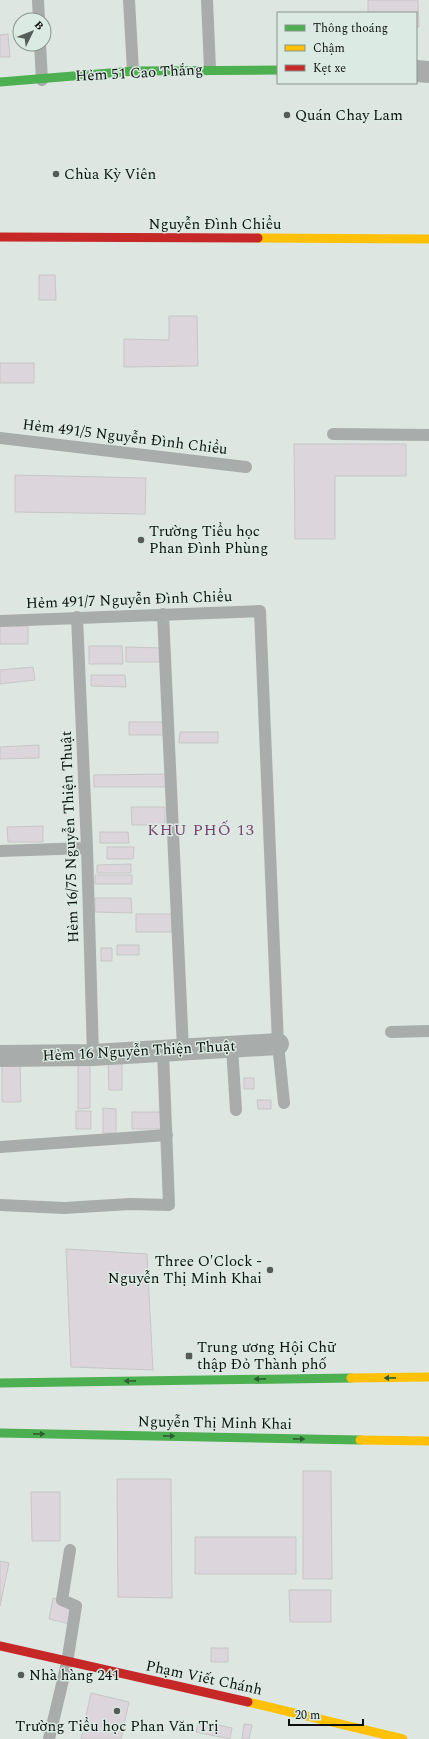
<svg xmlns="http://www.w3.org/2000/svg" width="429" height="1739" font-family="Spectral,serif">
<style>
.building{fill:#dcd5db;stroke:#c5c7c6}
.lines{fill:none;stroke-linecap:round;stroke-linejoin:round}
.lane{stroke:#a8adab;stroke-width:12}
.street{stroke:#a8adab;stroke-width:22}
.fast{stroke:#4caf50;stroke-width:9}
.slow{stroke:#ffc107;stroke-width:9}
.jam{stroke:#c62828;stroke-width:9}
.oneway{fill:#2c6030}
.poi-dot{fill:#565c59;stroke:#dbeae2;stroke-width:1.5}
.labels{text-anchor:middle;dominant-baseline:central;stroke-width:3;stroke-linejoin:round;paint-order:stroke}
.street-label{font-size:15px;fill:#0c110f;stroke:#dbeae2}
.poi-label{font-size:15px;fill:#0c110f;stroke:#dbeae2;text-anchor:start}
.neighbourhood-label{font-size:16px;letter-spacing:1px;fill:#78406e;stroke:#dbeae2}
</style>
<rect width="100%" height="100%" fill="#dee6e2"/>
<!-- building -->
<path class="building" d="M368,0H418L419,27H416V13H368Z
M8,34L10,57H0V35Z
M39,275H55L56,300H39Z
M169,316H197L198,366L124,367V339L169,340Z
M0,363H34V383H0Z
M294,444H406V476H335V539H295Z
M15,475L146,478L145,514L15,512Z
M0,626H28V644H0Z
M89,646H122L123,664H89Z
M126,647L163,648V662H126Z
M33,667L35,680L0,684V670Z
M91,675H125L126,687L91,686Z
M129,722H164V735H129Z
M180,732H218V743H179Z
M39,745V758L0,759V747Z
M167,774V787H94V775Z
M131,807H165V825H132Z
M43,826V842H8L7,827Z
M100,832H128L129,843H100Z
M107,847H134L133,859H107Z
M131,864V873H97V865Z
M95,875H132V884H95Z
M95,898H131L132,913L95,912Z
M136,914H172V932H136Z
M117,945H139V955H117Z
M101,948H112V961H101Z
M78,1060H90V1108L78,1109Z
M2,1062H20L21,1102H2Z
M108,1062H122V1090H109Z
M244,1078H254V1089H244Z
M257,1100H271V1109H258Z
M103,1108L116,1109V1133H103Z
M76,1111H91V1129H76Z
M132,1112H161V1129H132Z
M66,1249L147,1254L153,1370L71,1367Z
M303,1471H331L332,1579H303Z
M117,1479H171L172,1598L118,1597Z
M31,1492H60V1541H32Z
M195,1537H296V1574H195Z
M0,1561L9,1563L0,1606Z
M289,1590H331V1622H290Z
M53,1598L74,1603L70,1624L49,1619Z
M211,1648H228V1662H211Z
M91,1693L129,1702L121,1739H81Z
M199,1721L232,1728L230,1739L196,1732Z
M244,1724L252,1725L249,1739H242Z"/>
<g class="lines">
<!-- lane -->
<path class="lane" d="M38,0L39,20
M129,0L133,71
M207,0L210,69
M40,44L42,80
M333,434L429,435
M0,438L246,467
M163,614L183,1050
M77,617L87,848L93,1055
M0,621L260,611L278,1044L284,1103
M0,851L87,848
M391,1032L429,1031
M232,1047L236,1110
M0,1147L167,1135
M0,1205L64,1208L130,1204L169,1205L163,1051
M49,1739L67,1663L76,1606L62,1600L70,1550"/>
<!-- street -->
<path class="street" d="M416,71L429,72
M0,1056L93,1055L278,1044"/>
<!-- fast -->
<path class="fast" d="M0,82L134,71L278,70
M0,1383L351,1378
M0,1433L360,1440"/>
<!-- slow -->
<path class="slow" d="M258,238L429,239
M351,1378L429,1377
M360,1440L429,1441
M248,1702L403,1739"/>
<!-- jam -->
<path class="jam" d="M0,237L258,238
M0,1646L248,1702"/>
</g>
<!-- one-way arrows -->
<defs><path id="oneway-solid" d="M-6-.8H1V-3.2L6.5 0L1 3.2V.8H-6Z"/></defs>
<g class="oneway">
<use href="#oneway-solid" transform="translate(390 1378) rotate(179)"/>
<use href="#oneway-solid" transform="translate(260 1379) rotate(179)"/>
<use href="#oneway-solid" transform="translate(130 1381) rotate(179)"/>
<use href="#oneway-solid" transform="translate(39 1434) rotate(1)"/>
<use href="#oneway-solid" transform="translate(169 1436) rotate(1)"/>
<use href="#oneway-solid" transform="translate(299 1439) rotate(1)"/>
</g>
<!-- markers -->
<g class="poi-dot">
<circle cx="287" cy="115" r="4"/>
<circle cx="56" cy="174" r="4"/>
<circle cx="141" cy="540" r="4"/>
<circle cx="270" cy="1270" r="4"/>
<rect x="185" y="1352" width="8" height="8" rx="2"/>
<circle cx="21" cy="1675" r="4"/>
<circle cx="117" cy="1711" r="4"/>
</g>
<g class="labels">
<!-- street labels -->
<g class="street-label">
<text transform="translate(139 73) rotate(-3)">Hẻm 51 Cao Thắng</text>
<text x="215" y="224">Nguyễn Đình Chiểu</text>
<text transform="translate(125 437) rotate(7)">Hẻm 491/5 Nguyễn Ðình Chiểu</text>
<text transform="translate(129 600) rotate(-2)">Hẻm 491/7 Nguyễn Ðình Chiểu</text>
<text transform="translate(70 837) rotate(-92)">Hẻm 16/75 Nguyễn Thiện Thuật</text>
<text transform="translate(139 1051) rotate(-3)">Hẻm 16 Nguyễn Thiện Thuật</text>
<text transform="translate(215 1423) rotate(1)">Nguyễn Thị Minh Khai</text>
<text transform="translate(204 1678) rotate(12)">Phạm Viết Chánh</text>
</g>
<!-- poi labels -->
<g class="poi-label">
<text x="295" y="115">Quán Chay Lam</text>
<text x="64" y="174">Chùa Kỳ Viên</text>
<text x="149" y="531">Trường Tiểu học<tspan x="149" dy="17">Phan Đình Phùng</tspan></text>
<text x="262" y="1261" text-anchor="end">Three O'Clock -<tspan x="262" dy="17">Nguyễn Thị Minh Khai</tspan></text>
<text x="197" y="1347">Trung ương Hội Chữ<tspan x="197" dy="17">thập Đỏ Thành phố</tspan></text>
<text x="29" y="1675">Nhà hàng 241</text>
<text x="117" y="1726" text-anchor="middle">Trường Tiểu học Phan Văn Trị</text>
</g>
<!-- neighbourhood labels -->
<g class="neighbourhood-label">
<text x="201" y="830">KHU PHỐ 13</text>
</g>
</g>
<!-- legend -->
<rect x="277" y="12" width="140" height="72" fill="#dbeae2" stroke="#88938e"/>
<rect x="285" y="25" width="20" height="6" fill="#4caf50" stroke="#88938e"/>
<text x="313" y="32" font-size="12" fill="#0c110f">Thông thoáng</text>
<rect x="285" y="45" width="20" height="6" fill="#ffc107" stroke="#88938e"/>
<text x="313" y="52" font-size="12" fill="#0c110f">Chậm</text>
<rect x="285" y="65" width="20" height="6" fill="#c62828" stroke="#88938e"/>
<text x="313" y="72" font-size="12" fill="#0c110f">Kẹt xe</text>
<!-- north arrow -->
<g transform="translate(32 32) rotate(47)"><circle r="19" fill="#dbeae2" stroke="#88938e"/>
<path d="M0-3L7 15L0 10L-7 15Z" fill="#565c59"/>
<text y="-6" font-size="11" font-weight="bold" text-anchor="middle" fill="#0c110f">B</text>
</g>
<!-- scale -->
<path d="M289 1719v6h74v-6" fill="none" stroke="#0c110f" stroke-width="2"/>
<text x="295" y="1719" font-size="12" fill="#0c110f" stroke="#dbeae2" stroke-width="3" paint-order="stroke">20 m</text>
</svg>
